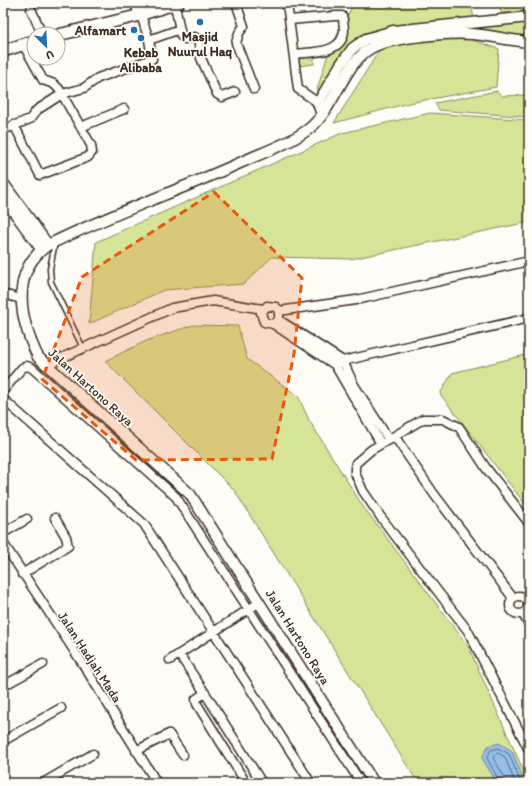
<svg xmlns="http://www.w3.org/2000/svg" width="532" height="786" font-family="Itim,sans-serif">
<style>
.green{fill:#d6e497;stroke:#88875a}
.water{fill:#93bfec;stroke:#70839a}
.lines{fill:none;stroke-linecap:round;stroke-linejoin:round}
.shore{stroke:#5e6670;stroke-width:1}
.service-casing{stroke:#3b2a1e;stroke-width:7}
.minor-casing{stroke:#3b2a1e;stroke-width:11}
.tertiary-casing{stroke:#3b2a1e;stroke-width:13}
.secondary-casing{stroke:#3b2a1e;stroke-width:14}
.service{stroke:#fdfcf7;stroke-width:4}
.minor{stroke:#fdfcf7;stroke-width:8}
.tertiary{stroke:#fdfcf7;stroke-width:10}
.secondary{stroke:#fdfcf7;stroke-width:11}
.marked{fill:#e8590c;fill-opacity:0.2;stroke:#e8590c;stroke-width:3;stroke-dasharray:8 5;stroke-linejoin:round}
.poi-dot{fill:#1f6fb2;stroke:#fdfcf7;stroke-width:1.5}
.labels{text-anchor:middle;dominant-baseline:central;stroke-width:3.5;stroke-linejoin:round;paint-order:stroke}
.poi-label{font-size:13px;font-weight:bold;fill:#3b2a1e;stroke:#fdfcf7}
.street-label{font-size:13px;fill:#3b2a1e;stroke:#fdfcf7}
</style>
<rect width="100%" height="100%" fill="#fdfcf7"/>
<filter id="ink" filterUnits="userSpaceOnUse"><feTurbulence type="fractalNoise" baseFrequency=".025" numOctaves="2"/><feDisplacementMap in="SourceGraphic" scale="8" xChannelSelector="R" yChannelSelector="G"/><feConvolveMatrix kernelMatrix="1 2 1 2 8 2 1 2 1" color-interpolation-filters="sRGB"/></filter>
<g filter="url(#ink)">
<!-- green -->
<path class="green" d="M354,3H471L474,19L381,36L316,93L329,51Z
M500,3H525V11L501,13Z
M529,19V41L490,39L477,27Z
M455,34L499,49L496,87L409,103L334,123L380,49Z
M314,56V64L299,66L298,57Z
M497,91L502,96L529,95V117L439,110L435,103Z
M430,113L529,120V222L351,259L272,257L244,284L164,290L89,324L96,242L342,133Z
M193,325L238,326L247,359L298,396L309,420L362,505L468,646L529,783H418L234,490L105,361L146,341Z
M529,354V509L440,394L452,373Z"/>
<!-- water -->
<path class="water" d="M499,743L512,751L525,783H497L482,758L488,746Z"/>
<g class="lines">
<!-- shore -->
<path class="shore" d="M500,783L487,758L491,750L498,748L509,754L521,783
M505,783L504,776L493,758L495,754L498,753L505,757L515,783"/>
<defs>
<path id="service" d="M55,242L50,269L51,282L83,348"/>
<path id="minor" d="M236,3L244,26L239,33L236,43L254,89
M287,3L298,89L323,106
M528,3L529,17
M175,5L181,36L185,39L194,37L198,39L201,58L217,94L222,97L235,92
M31,9L42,34
M290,20L335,16H342C344,20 343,24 344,28C345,54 313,52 294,54
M149,40L180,29
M14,125L40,175L88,157L92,152L91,145L59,89L54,84L43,80L23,44
M81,127L124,109
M3,130L30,119L37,110L62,94L84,88L98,78L152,59L149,40L141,15
M3,294L21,299
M279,311L356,300L529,261
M279,320L343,361L354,385L389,440
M273,324L279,320V311L276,307L267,306L261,313L264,322L273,324L335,365L381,444
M46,365L172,308L213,301L263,309
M335,365L343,361L529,318
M3,391L22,368L27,366L32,368L176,497L361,783
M3,399L144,524L311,783
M395,437L434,494L513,598
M529,523L486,468L459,427L443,419H423L371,450L356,463L355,467V473L363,491L380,516L468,631L529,750
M3,533L27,519
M3,543L81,661L157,783
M22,574L68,546L66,537L55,518
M510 605a9 9 0 1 1 18 0a9 9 0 1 1-18 0Z
M523,614L529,625
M179,654L205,693L196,699L197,704L246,783
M170,660L260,602
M3,686L43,664
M205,693L262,783
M3,741L61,708
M136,751L169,734L183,755
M43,783L93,754"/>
<path id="tertiary" d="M141,15L179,3
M322,115L318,103L341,64L353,48L366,39L393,31L529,17
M3,183L48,245
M3,197L42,250
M374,783L190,494L38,357C20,320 9,272 48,245C111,214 178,191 242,162C264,152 291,143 310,128C336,107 345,57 377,45C399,37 449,32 472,34C491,35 510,41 529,42"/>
<path id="secondary" d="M58,35L141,15L136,3
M3,51L34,41"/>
</defs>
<!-- service casing -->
<use href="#service" class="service-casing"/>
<!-- minor casing -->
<use href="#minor" class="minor-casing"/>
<!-- tertiary casing -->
<use href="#tertiary" class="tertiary-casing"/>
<!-- secondary casing -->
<use href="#secondary" class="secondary-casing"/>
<!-- service -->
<use href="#service" class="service"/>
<!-- minor -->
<use href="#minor" class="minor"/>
<!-- tertiary -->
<use href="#tertiary" class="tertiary"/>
<!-- secondary -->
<use href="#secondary" class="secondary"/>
</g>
</g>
<!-- marked area -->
<path class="marked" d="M214,192L302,278L294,354L272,459L136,460L42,379L82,277Z"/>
<!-- markers -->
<g class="poi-dot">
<circle cx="200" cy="22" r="4"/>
<circle cx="134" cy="30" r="4"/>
<circle cx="141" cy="38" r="4"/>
</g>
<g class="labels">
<!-- poi labels -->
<g class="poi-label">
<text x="126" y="30" text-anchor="end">Alfamart</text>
<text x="200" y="36">Masjid<tspan x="200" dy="15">Nuurul Haq</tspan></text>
<text x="141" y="52">Kebab<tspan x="141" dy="15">Alibaba</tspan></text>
</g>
<!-- street labels -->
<g class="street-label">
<text transform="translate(91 387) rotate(42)">Jalan Hartono Raya</text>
<text transform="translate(298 637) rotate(58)">Jalan Hartono Raya</text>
<text transform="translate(90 657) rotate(57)">Jalan Hadjah Mada</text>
</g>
</g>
<!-- margin -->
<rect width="532" height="786" fill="none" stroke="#fdfcf7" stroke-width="16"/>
<rect x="8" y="8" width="516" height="770" fill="none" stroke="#3b2a1e" stroke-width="1.5" filter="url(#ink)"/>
<!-- north arrow -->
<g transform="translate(46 46) rotate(156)"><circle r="19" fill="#fdfcf7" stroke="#afa8a0"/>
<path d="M0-3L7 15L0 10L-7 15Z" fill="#1f6fb2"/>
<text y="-6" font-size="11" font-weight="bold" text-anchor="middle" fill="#3b2a1e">U</text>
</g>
</svg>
